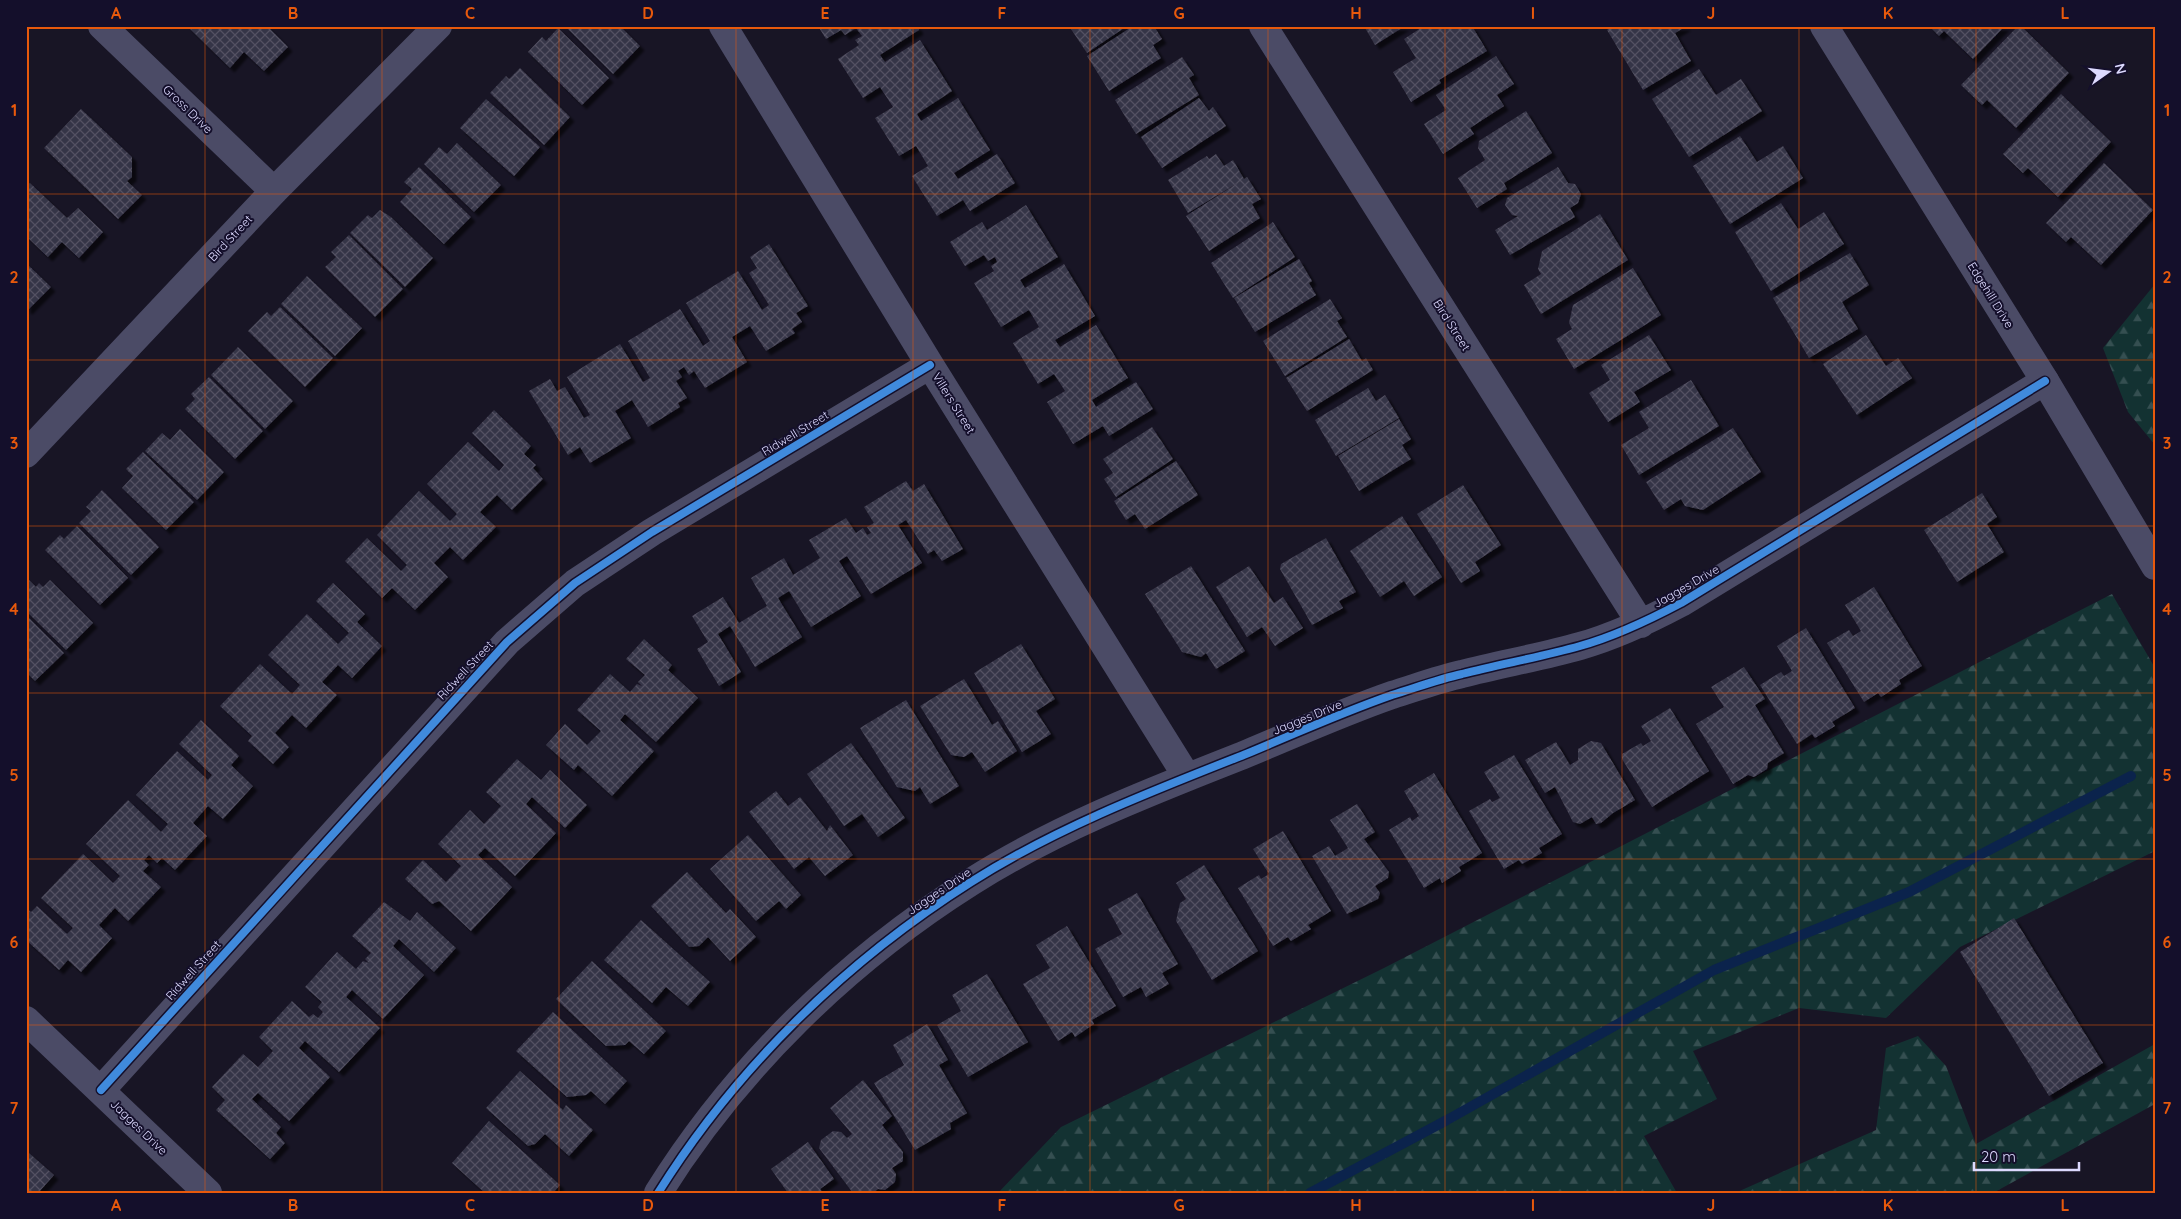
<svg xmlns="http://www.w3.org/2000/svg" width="2181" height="1219" font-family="Quicksand,sans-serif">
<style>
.forest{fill:url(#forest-firs)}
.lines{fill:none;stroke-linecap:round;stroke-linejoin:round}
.stream{stroke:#0b234c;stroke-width:10}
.building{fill:url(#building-cross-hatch);filter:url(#shadow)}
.minor{stroke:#4b4b66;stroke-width:28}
.tertiary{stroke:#4b4b66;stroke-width:28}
.cycleway-casing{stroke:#140f2b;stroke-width:11}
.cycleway{stroke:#408adc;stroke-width:8}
.grid{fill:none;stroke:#e8590c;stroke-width:1;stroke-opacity:0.55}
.labels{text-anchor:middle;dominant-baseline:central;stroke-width:4;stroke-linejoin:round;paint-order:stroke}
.street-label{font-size:12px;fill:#dddaff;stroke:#140f2b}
.neatline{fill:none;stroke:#e8590c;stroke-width:2}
.grid-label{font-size:16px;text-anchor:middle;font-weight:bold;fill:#e8590c}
</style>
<defs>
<pattern id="forest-firs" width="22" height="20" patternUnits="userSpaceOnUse" patternTransform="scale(1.25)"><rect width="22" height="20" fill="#133232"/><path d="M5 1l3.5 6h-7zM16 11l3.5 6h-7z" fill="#354f51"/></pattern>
<pattern id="building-cross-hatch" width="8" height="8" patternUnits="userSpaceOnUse" patternTransform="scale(1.25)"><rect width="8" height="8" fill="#363446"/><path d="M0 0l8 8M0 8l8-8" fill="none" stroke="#535162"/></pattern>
<filter id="shadow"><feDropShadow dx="4.5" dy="4.5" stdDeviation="1" flood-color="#0009"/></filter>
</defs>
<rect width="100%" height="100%" fill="#181525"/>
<!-- forest -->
<path class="forest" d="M2155,284V445L2128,412L2103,348Z
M2112,594L2155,668V851L1960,947L1886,1018L1799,1008L1693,1051L1717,1099L1644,1136L1677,1193H998L1061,1127L1384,968Z
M1918,1036L1946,1066L1976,1144L2155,1044V1104L1993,1193H1735L1876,1130L1886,1048Z"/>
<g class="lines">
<!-- stream -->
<path class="stream" d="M1310,1193L1447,1120L1714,970L1909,892L2131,776"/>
</g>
<!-- building -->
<path class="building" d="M187,26H267L288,47L264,71L244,52L230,68Z
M565,26H620L640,46L613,74Z
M818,26H917L919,30L880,55L885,62L920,40L952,91L917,114L921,121L958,98L990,150L954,173L958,179L997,154L1015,183L970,211L963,200L937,216L912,176L928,166L916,146L899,156L875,118L893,107L880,87L863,98L838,59L859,45L855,40L862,36L856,28L845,35L841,30L826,39Z
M1069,26H1127L1087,53Z
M1133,26H1154L1162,39L1153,45L1161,58L1109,91L1087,56Z
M1364,26H1405L1375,45Z
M1424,26H1472L1487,51L1439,80L1441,83L1411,102L1393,72L1416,58L1404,39Z
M1613,26H1687L1675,33L1691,61L1643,90L1607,30Z
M1929,26H2005L1973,59L1944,31L1939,36Z
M2018,26H2021L2069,73L2016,128L1987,100L1982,105L1961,85Z
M558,28L609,78L582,105L528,52L542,37L546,41Z
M1496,56L1514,84L1497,95L1504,106L1470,128L1474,134L1443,154L1424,124L1446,110L1436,95Z
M1182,57L1194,75L1189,78L1199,95L1136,134L1115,100Z
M520,68L570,117L544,145L490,93L506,76L509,79Z
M1699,69L1716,95L1741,79L1762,111L1689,157L1652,99Z
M2061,94L2111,142L2058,197L2028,168L2023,173L2003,154Z
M1199,98L1209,111L1213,107L1226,126L1162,168L1141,137Z
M486,99L540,147L514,176L460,128Z
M81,109L132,157V177L127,181L142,195L118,219L44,148Z
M1526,111L1552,153L1504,183L1507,189L1477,208L1458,178L1485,160L1478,148L1479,141Z
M1740,136L1757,162L1783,146L1803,178L1730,224L1693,166Z
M457,143L501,185L474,212L424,164L439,147L447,154Z
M1216,154L1224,166L1233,160L1244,179L1247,177L1261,199L1252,204L1260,218L1209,251L1186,216L1241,181L1188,213L1168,180L1207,156L1209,159Z
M2104,163L2153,210L2101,265L2071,237L2066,242L2046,223Z
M419,167L471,217L444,244L400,202L412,189L404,182Z
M1558,167L1568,183L1575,184L1581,194L1578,203L1570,208L1575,217L1510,255L1495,230L1518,216L1512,215L1505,205L1507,198Z
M30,183L67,218L78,208L103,232L79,258L62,242L48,257L26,236V185Z
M1781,203L1798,229L1824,212L1844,244L1771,291L1735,232Z
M1026,205L1058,257L1020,280L1025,288L1064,264L1095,316L1055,340L1060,347L1096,325L1128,378L1092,400L1096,407L1136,382L1153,409L1109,436L1103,426L1073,444L1047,402L1065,391L1054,374L1038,384L1013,343L1039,327L1029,310L1001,327L974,283L994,271L991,266L997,262L995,257L988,261L984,255L965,266L950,242L982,222L987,230Z
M380,210L391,217L433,258L405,287L350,233L368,215L372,218Z
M1600,214L1628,260L1541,314L1524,285L1541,274L1538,269L1542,251Z
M1273,222L1295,257L1233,298L1211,263Z
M349,235L403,289L375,317L325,267L336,257L331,252Z
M769,244L808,306L796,313L802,322L792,329L795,333L766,351L750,326L732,337L747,362L705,388L694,371L689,375L684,367L678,371L682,377L676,381L687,398L678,403L680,407L648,427L632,400L615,411L631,438L590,463L580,447L568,455L529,391L550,379L557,391L565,387L584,418L590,415L567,377L620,344L643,382L650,378L628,341L680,309L703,346L710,341L686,303L738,271L762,310L769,305L749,273L757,268L750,257Z
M1850,253L1869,285L1842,302L1858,329L1809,358L1773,298Z
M1299,259L1312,281L1309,283L1316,295L1255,332L1234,298Z
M26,263L51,287L28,310L26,309Z
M1633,268L1661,315L1574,369L1556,339L1572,329L1569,323L1573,305Z
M307,276L362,328L335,356L281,304Z
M1330,299L1342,318L1337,321L1347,337L1285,376L1263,341Z
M280,307L333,358L305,387L248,331L267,312L271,316Z
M1649,335L1671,370L1634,392L1640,402L1608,422L1589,393L1610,380L1601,365Z
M1866,335L1886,366L1898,358L1912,378L1857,415L1823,364Z
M1349,339L1362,361L1366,358L1373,370L1307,411L1286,378Z
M238,347L293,401L265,429L211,375Z
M209,377L263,431L235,459L185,409L195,399L191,394Z
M1691,380L1719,426L1639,475L1621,445L1649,428L1639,412Z
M1368,388L1376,401L1385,395L1399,418L1336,456L1315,420Z
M494,410L531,446L524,454L536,465L533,468L543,479L512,510L497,495L480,512L496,527L463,560L450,547L434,563L448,577L415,610L392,588L382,598L345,561L367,538L401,571L407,565L377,535L419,491L450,521L457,514L427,484L468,442L499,471L504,465L472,433Z
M1399,419L1411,439L1402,445L1411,459L1359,491L1338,456Z
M1152,427L1173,459L1116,497L1104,479L1113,473L1103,459Z
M1733,428L1761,472L1703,510L1685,506L1681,499L1664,510L1646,482Z
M180,429L224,472L197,500L145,451L162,433L170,440Z
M143,452L194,502L166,530L122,488L133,476L126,469Z
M1176,461L1198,495L1145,529L1135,514L1126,520L1114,501Z
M906,481L913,491L924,484L963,549L942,561L934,550L928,554L906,520L898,525L922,563L871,594L847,556L839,561L861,596L811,627L789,591L778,598L802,637L755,667L730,626L718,634L741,672L719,686L697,649L708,642L692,616L723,597L739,623L767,606L751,578L784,558L793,575L820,558L809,540L846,518L856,533L863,528L867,535L871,533L867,527L874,523L864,507Z
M1463,485L1501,545L1475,562L1480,571L1461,583L1417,514Z
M102,490L159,547L131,575L79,523L91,511L86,507Z
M1982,493L1997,517L1987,524L2004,552L1957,582L1924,530Z
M1402,516L1442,577L1414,596L1404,581L1380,597L1350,551Z
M77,526L128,578L100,605L45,550L60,535L64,539Z
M1326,538L1356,592L1339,601L1343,608L1312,625L1280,569L1281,564Z
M1191,566L1245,651L1216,669L1206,653L1201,657L1182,652L1145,594Z
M1249,566L1274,603L1283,597L1303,628L1275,646L1262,627L1247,637L1216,587Z
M28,579L36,587L39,583L43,587L50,580L93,623L66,650L26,611V581Z
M333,583L365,614L357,622L382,646L352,678L338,665L322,682L337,695L306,728L292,715L275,733L289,747L273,764L248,741L252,736L220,706L260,664L292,694L300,685L268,655L307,614L338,644L349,633L316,601Z
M1874,587L1922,666L1899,680L1901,684L1881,697L1878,693L1864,702L1827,643L1849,630L1853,636L1861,631L1845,605Z
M26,615L64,653L35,681L26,672Z
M1806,628L1855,708L1832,722L1835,726L1815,738L1812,734L1797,744L1760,685L1781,672L1784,676L1792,671L1777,646Z
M644,639L672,665L668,670L698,698L656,742L625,714L620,720L654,751L612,796L578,765L574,770L546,745L565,724L587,745L601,731L577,710L610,674L630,692L637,684L642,686L638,682L645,675L626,659Z
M1021,644L1055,699L1036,711L1051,734L1022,752L974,673Z
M1744,667L1765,699L1755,705L1784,753L1768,763L1767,769L1754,777L1748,775L1733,784L1696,724L1724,707L1711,687Z
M964,679L992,725L998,721L1017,751L985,772L972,752L964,757L951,755L920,706Z
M906,700L959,786L930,804L920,787L915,791L897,787L860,728Z
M1670,708L1709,771L1652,807L1622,759V754L1641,743L1643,746L1651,741L1641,726Z
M201,720L239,756L231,765L253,786L223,819L208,806L193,823L207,836L175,870L162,858L157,863L149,855L144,860L149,865L143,871L161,887L128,921L115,908L99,925L112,938L81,972L68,960L59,970L26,940V908L31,912L37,906L67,934L73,928L41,898L83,854L113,883L120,876L86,844L128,800L161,832L168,824L136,795L177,751L208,780L212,775L179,744Z
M1591,741L1601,743L1635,800L1613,813L1601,823L1596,824L1592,817L1580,824L1573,822L1555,787L1545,793L1525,760L1556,742L1570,765L1578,760V749Z
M851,743L905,818L878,837L862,814L844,826L807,774Z
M1514,755L1562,834L1539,848L1542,853L1522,864L1519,860L1504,869L1469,811L1490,799L1492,802L1500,798L1484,772Z
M517,759L541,780L550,770L587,805L565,828L532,797L526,804L556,833L515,876L485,848L478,855L512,887L471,931L439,901L432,904L405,879L423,860L446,882L461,866L438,844L470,810L484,824L501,806L486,792Z
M1434,773L1482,853L1459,867L1461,871L1442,883L1440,878L1424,888L1389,830L1410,817L1412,821L1419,816L1404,791Z
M776,791L788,806L800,797L827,831L830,825L853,855L825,876L809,857L794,869L749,812Z
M1357,804L1375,832L1364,839L1389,872L1388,878L1375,886L1380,893L1378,899L1347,914L1312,856L1329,846L1335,856L1348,848L1330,820Z
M1283,831L1331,911L1308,925L1311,929L1291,941L1288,937L1273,946L1238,888L1259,875L1261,879L1269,874L1253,849Z
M748,835L801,895L786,909L779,901L756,921L710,869Z
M1204,865L1258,951L1212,980L1176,921L1180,903L1186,899L1176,883Z
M687,872L726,913L730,909L756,937L730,961L708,937L699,946L689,947L651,906Z
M1137,893L1178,964L1162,973L1169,984L1146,997L1141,987L1123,997L1095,949L1122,934L1108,909Z
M384,902L410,921L417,912L456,948L434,972L399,939L393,946L424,975L383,1019L352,990L346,997L380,1028L339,1072L305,1041L299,1048L330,1077L289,1121L258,1093L252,1099L281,1127L276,1133L285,1143L270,1159L216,1110L225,1100L212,1087L243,1054L258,1067L273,1051L259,1037L292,1001L309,1017L313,1014L318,1018L323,1012L318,1007L322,1002L305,987L337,952L356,969L363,961L369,963L365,959L371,953L352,936Z
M2014,918L2103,1063L2049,1096L1960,952Z
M641,920L710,982L688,1006L666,987L652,1003L604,960Z
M1067,926L1116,1006L1092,1020L1094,1024L1075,1037L1072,1032L1058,1041L1023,984L1050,968L1036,945Z
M592,961L666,1031L644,1054L629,1041L625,1045L606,1046L556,999Z
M987,974L1028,1042L968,1077L937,1025L961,1011L952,995Z
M553,1012L627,1081L605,1104L591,1091L586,1095L567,1097L516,1051Z
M927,1024L948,1060L939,1065L967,1113L950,1123L951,1129L915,1150L874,1083L904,1065L893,1045Z
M520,1071L563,1110L566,1105L593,1130L569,1156L545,1134L535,1144L528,1146L486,1108Z
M863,1080L892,1116L882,1125L903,1152V1161L892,1168L896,1174L895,1182L885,1190L878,1189L873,1193H853L819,1148L821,1140L833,1131L841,1132L847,1138L852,1134L830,1108Z
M489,1121L560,1185L553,1193H485L452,1163Z
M808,1142L834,1179L820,1189L823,1193H788L771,1169Z
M29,1153L54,1175L38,1193H26V1156Z"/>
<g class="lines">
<!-- minor -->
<path class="minor" d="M102,26L274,191
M723,26L930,365L1187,777
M1263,26L1641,624
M26,454L274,191L438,26
M26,1020L208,1193
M101,1090L507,642L575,583L652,532L930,365
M658,1193C736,1068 846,961 971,882C1056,828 1152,791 1246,754C1294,734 1343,712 1392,695C1415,688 1439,679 1462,674C1501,664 1541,657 1580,646C1616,636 1649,620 1681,603L2045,381"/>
<!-- tertiary -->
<path class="tertiary" d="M1824,26L2045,381L2155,566"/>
<defs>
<path id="cycleway" d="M101,1090L507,642L575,583L652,532L930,365
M658,1193C736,1068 846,961 971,882C1056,828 1152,791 1246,754C1294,734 1343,712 1392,695C1415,688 1439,679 1462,674C1501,664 1541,657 1580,646C1616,636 1649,620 1681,603L2045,381"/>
</defs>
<!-- cycleway casing -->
<use href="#cycleway" class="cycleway-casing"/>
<!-- cycleway -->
<use href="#cycleway" class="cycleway"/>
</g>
<!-- grid -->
<path class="grid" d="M205,26V1193M382,26V1193M559,26V1193M736,26V1193M913,26V1193M1090,26V1193M1268,26V1193M1445,26V1193M1622,26V1193M1799,26V1193M1976,26V1193M26,194H2155M26,360H2155M26,526H2155M26,693H2155M26,859H2155M26,1025H2155"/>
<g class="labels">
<!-- street labels -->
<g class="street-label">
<text transform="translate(188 109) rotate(44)">Gross Drive</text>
<text transform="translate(230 238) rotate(-47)">Bird Street</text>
<text transform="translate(1991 295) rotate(58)">Edgehill Drive</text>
<text transform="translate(1452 325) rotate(58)">Bird Street</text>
<text transform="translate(954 403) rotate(58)">Villers Street</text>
<text transform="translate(795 433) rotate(-31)">Ridwell Street</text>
<text transform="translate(1686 586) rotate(-30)">Jagges Drive</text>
<text transform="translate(465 670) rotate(-47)">Ridwell Street</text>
<text transform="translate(1307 717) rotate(-22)">Jagges Drive</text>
<text transform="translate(939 891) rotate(-34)">Jagges Drive</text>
<text transform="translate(193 970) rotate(-48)">Ridwell Street</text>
<text transform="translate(139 1127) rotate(44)">Jagges Drive</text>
</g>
</g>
<!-- border -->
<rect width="2181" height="1219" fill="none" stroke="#140f2b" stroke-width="55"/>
<!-- north arrow -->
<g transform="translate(2108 72) rotate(76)" stroke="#140f2b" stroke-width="4" paint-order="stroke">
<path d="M0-4L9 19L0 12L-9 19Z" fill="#dddaff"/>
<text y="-8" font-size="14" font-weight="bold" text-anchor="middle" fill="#dddaff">N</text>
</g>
<!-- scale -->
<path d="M1974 1162v8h105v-8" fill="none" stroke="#dddaff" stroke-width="2.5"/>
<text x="1981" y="1162" font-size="15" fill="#dddaff" stroke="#140f2b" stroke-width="4" paint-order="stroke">20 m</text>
<rect x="28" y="28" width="2126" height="1164" class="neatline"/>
<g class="grid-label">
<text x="116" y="19">A</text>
<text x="293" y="19">B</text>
<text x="470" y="19">C</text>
<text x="648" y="19">D</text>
<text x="825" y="19">E</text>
<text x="1002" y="19">F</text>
<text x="1179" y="19">G</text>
<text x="1356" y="19">H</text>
<text x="1533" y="19">I</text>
<text x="1711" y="19">J</text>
<text x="1888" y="19">K</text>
<text x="2065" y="19">L</text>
<text x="14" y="116">1</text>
<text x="2167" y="116">1</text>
<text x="14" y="283">2</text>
<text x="2167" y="283">2</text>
<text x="14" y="449">3</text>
<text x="2167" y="449">3</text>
<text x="14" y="615">4</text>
<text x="2167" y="615">4</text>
<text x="14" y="781">5</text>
<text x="2167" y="781">5</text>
<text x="14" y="948">6</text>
<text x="2167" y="948">6</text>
<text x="14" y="1114">7</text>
<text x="2167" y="1114">7</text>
<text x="116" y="1211">A</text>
<text x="293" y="1211">B</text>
<text x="470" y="1211">C</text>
<text x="648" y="1211">D</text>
<text x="825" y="1211">E</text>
<text x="1002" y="1211">F</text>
<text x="1179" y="1211">G</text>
<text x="1356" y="1211">H</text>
<text x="1533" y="1211">I</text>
<text x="1711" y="1211">J</text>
<text x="1888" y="1211">K</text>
<text x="2065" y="1211">L</text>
</g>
</svg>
